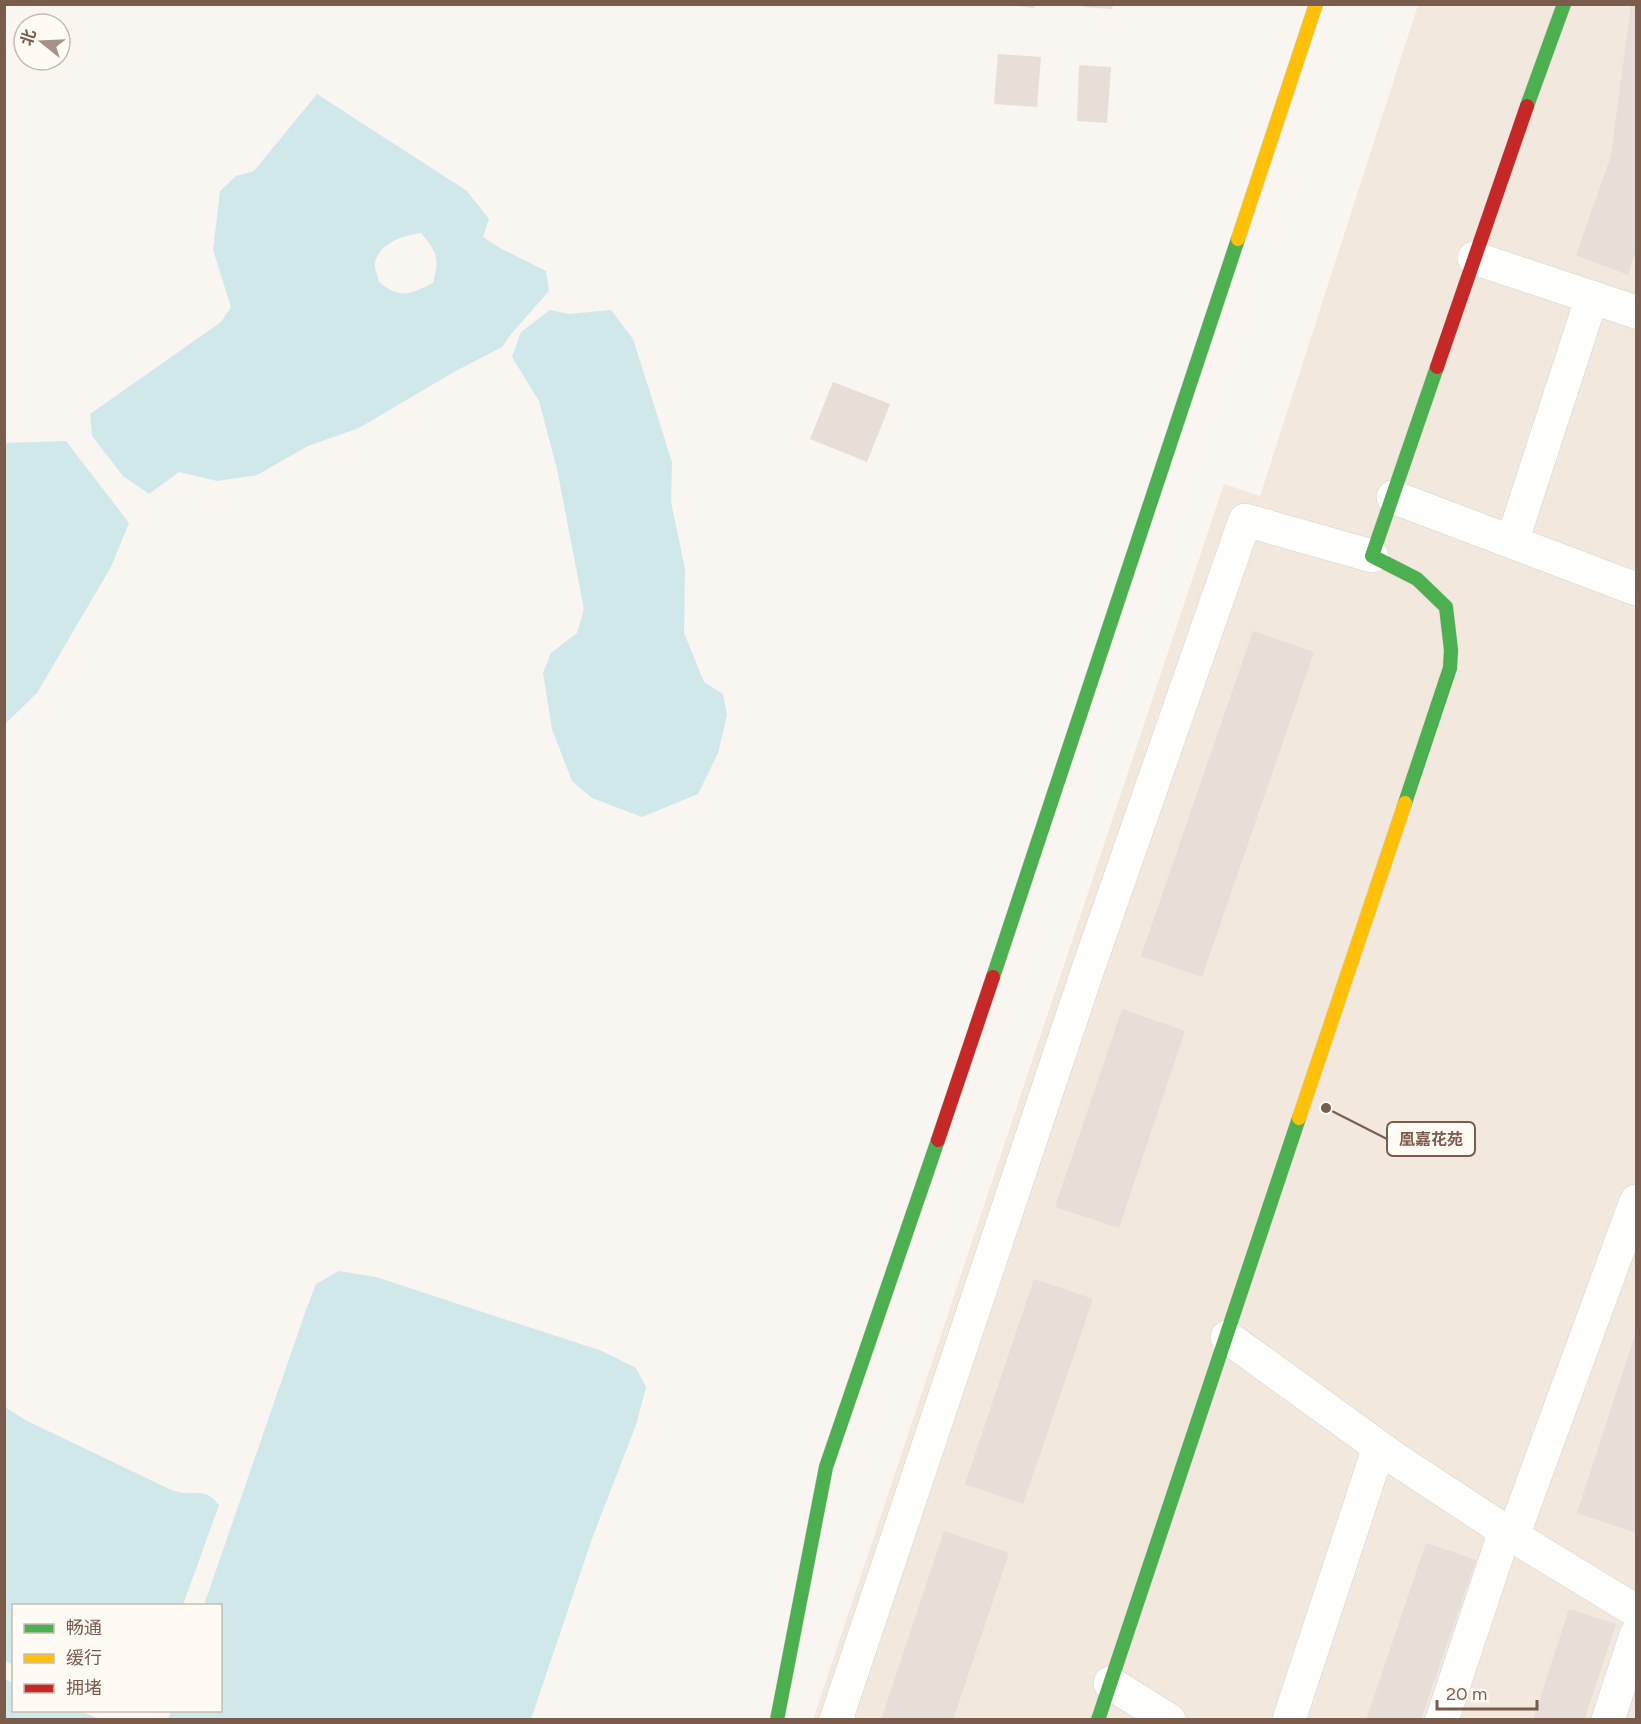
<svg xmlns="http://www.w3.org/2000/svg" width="1641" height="1724" font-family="Figtree,'Noto Sans SC',sans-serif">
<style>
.residential{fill:#f2e8de}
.water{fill:#d0e8ea;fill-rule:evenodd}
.building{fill:#e6ded7}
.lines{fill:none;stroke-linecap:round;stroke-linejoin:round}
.street-casing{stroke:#d7d1cb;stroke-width:34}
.fast-casing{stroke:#d9d2cb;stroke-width:15}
.slow-casing{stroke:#d9d2cb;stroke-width:15}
.jam-casing{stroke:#d9d2cb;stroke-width:15}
.street{stroke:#fefefd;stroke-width:33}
.fast{stroke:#4caf50;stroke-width:14}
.slow{stroke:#ffc107;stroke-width:14}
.jam{stroke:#c62828;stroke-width:14}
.leader{fill:none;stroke:#7a5c4d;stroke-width:2}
.callout-dot{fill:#7a5c4d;stroke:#fffaf3;stroke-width:2}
.callout{fill:#fffaf3;stroke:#7a5c4d;stroke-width:2}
.callout-label{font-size:16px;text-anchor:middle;font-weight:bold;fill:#7a5c4d}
</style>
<rect width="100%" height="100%" fill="#f9f5f0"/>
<!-- residential -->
<path class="residential" d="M1418,5H1636V1719L813,1720L1224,484L1260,496Z"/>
<!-- water -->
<path class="water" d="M317,94L467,191L489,219L483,237L500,248L546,271L549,291L512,333L502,347L454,372L359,428L308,446L257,475L217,481L179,472L149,494L123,476L92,436L90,414L221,322L231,307L213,250L220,191L236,176L254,171ZM421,233C437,252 440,259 433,283C409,295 400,299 379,282C378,276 374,268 375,263C379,243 404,235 421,233Z
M550,310L569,314L611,310L633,339L672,462L671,502L685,569L684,633L704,682L723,694L727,715L718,753L698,794L642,817L592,798L572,781L552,729L543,673L551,653L577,633L584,609L557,469L539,401L512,357L521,332Z
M66,441L129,523L111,567L37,693L5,724V443Z
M339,1271L376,1277L602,1351L636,1368L646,1387L636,1425L593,1536L531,1719H168L171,1711L220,1710V1606L204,1605L306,1310L316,1284Z
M5,1407L25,1420L159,1484C165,1487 171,1490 178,1492C196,1496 205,1487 219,1505L183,1605L14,1606L13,1665L5,1661Z
M4,1679L13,1683L14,1710L79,1711L100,1719H5Z"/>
<!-- building -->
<path class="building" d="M1015,4H1035L1034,8L1015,6Z
M1083,4H1113L1112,9L1083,7Z
M1631,4H1636V249L1628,275L1576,255L1611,156Z
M998,54L1041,57L1037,107L994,104Z
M1079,65L1111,67L1107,123L1077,121Z
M833,382L890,404L867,462L810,439Z
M1253,631L1314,652L1202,977L1141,956Z
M1122,1009L1185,1031L1119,1228L1055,1207Z
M1034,1279L1093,1299L1023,1504L965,1484Z
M1636,1332V1533L1577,1513Z
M944,1531L1009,1553L953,1720H881Z
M1426,1543L1476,1560L1421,1720H1366Z
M1569,1609L1616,1624L1584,1720H1533Z"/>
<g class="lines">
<defs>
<path id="street" d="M1474,258L1636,312
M1393,497L1636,589
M1512,542L1592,297
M1227,1337L1397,1460L1513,1536L1636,1611
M1513,1536L1636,1201
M1110,1683L1169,1720
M836,1720L1087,972L1245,520L1372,556
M1289,1720L1379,1447
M1442,1720L1505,1531
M1608,1720L1636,1635"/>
<path id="fast" d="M1527,106L1564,4
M1405,803L1450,668L1451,650L1446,607L1417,579L1372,556L1437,367
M993,977L1238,239
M777,1720L826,1467L938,1140
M1098,1720L1299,1118"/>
<path id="slow" d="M1238,239L1316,4
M1299,1118L1405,803"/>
<path id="jam" d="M1437,367L1527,106
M938,1140L993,977"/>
</defs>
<!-- street casing -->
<use href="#street" class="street-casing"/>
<!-- fast casing -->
<use href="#fast" class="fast-casing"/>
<!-- slow casing -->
<use href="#slow" class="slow-casing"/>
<!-- jam casing -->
<use href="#jam" class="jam-casing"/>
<!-- street -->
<use href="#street" class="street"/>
<!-- fast -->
<use href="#fast" class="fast"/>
<!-- slow -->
<use href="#slow" class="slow"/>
<!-- jam -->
<use href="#jam" class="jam"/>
</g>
<!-- callouts -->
<path class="leader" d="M1326 1108L1387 1139"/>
<circle class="callout-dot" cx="1326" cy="1108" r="6"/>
<rect class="callout" x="1387" y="1122" width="88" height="34" rx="6"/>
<g class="callout-label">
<text x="1431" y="1145">凰嘉花苑</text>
</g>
<!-- border -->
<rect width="1641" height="1724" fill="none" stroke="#7a5c4d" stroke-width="12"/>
<!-- legend -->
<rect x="12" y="1604" width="210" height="108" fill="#fffaf3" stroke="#cabbb1" stroke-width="1.5"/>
<rect x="24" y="1624" width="30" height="9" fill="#4caf50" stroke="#cabbb1" stroke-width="1.5"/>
<text x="66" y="1634" font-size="18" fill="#7a5c4d">畅通</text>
<rect x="24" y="1654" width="30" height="9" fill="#ffc107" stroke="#cabbb1" stroke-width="1.5"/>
<text x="66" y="1664" font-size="18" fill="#7a5c4d">缓行</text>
<rect x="24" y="1684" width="30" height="9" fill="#c62828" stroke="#cabbb1" stroke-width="1.5"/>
<text x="66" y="1694" font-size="18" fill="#7a5c4d">拥堵</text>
<!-- north arrow -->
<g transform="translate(42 42) rotate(288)"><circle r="28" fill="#fffaf3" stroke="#cabbb1" stroke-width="1.5"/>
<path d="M0-4.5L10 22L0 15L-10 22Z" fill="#a69286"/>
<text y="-9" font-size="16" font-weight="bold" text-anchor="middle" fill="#7a5c4d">北</text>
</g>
<!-- scale -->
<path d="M1437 1700v9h100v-9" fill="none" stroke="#7a5c4d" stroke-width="3"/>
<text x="1446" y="1700" font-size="18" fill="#7a5c4d" stroke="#fffaf3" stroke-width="4.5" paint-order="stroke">20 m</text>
</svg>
